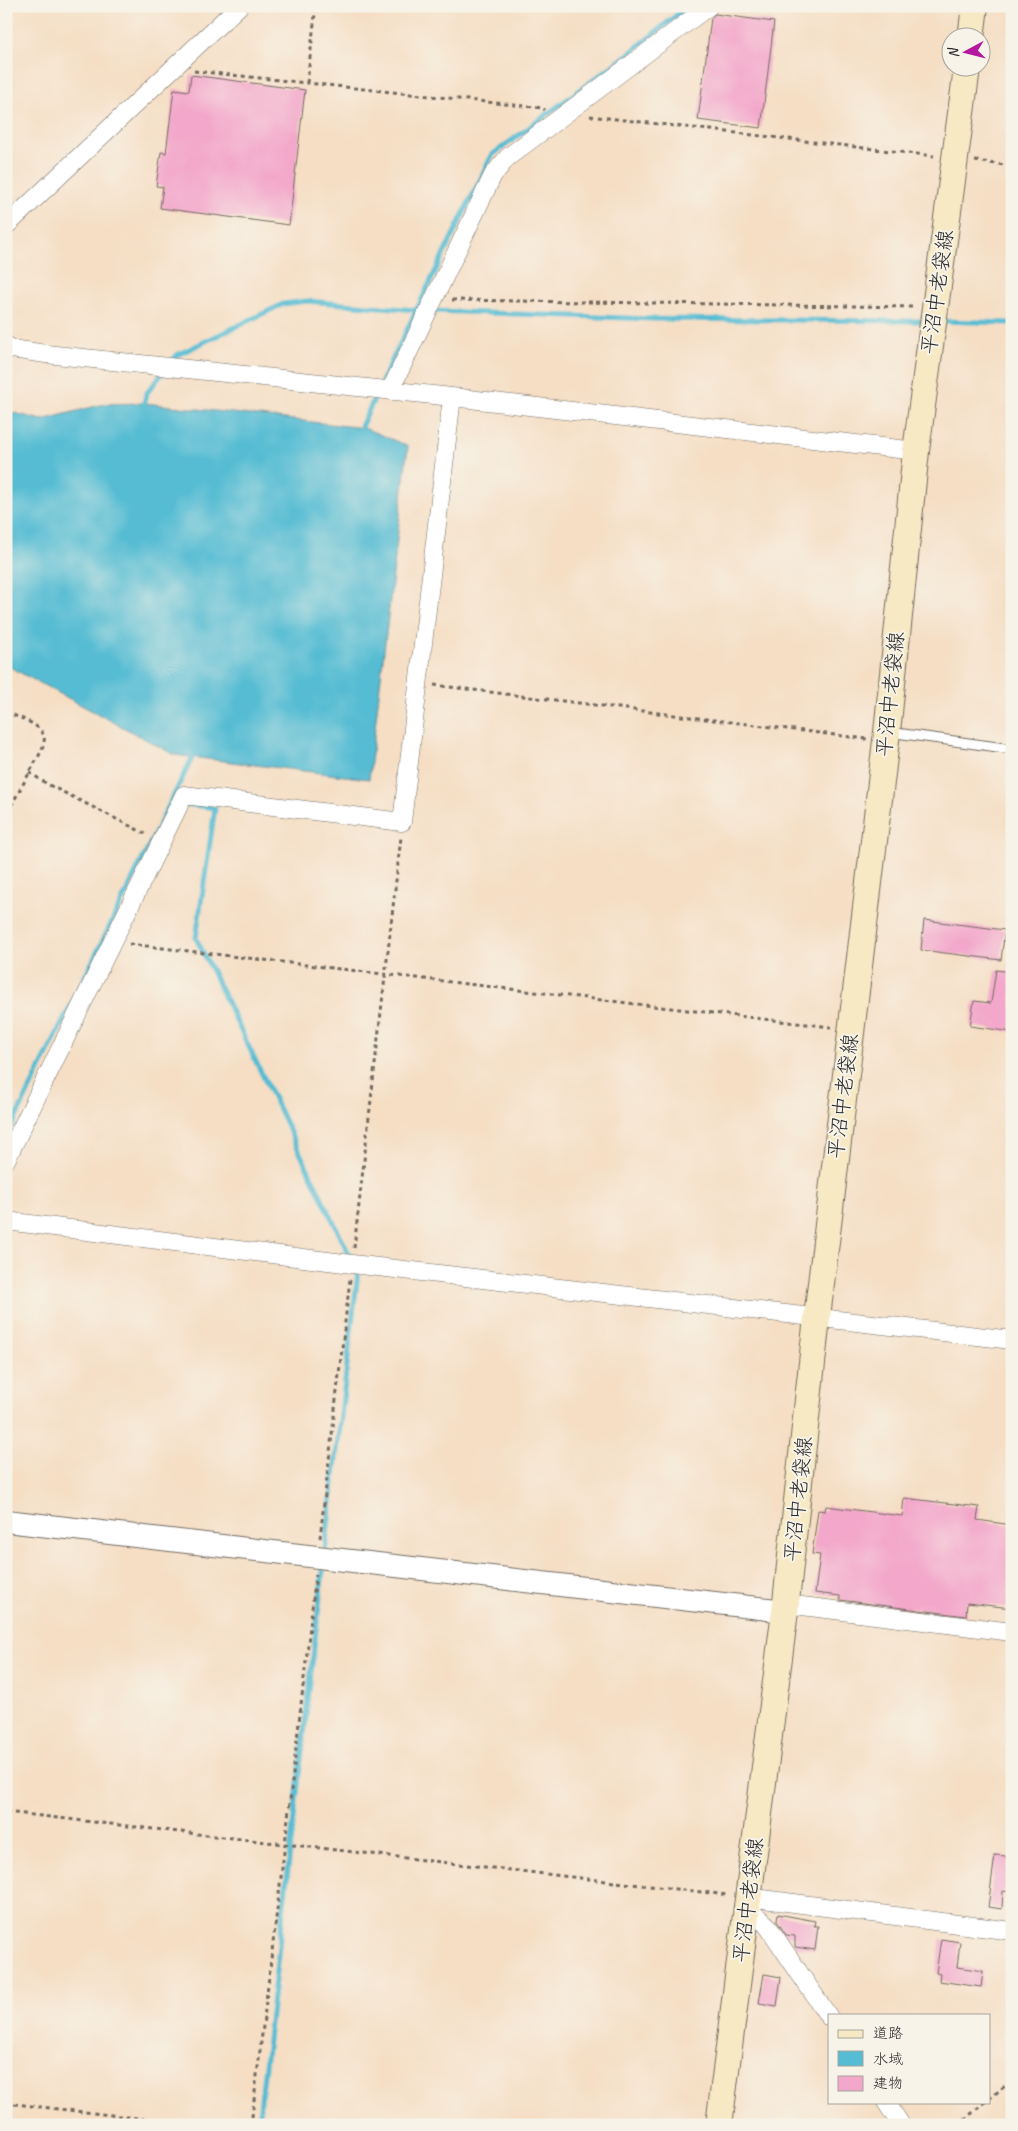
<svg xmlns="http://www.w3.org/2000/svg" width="1018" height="2131" font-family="Caveat,'Klee One',sans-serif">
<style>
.water{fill:#55bcd3;stroke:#40747f}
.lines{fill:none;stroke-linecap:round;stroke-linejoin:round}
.stream{stroke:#55bcd3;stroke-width:5}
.building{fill:#f3a7ca}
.service-casing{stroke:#726a61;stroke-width:11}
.minor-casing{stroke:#726a61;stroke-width:19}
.tertiary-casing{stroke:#726a61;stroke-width:24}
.secondary-casing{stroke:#726a61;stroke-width:28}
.path{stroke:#726a61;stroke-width:3;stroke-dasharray:4 4;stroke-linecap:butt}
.service{stroke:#fff;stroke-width:9}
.minor{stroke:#fff;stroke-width:18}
.tertiary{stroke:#fff;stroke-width:22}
.secondary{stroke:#f7e9c3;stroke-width:26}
.labels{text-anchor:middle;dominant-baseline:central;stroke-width:4;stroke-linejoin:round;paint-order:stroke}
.street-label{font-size:21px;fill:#2b2b2b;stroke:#f7f3e8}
</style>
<rect width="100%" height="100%" fill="#f7f3e8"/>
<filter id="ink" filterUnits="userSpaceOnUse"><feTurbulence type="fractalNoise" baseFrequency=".02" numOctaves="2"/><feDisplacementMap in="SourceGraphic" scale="10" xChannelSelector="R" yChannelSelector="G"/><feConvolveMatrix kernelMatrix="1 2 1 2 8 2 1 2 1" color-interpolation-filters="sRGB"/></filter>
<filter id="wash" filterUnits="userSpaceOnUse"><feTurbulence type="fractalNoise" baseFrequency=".0096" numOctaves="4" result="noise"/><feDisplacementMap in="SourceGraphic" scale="20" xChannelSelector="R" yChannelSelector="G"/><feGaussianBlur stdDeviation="1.12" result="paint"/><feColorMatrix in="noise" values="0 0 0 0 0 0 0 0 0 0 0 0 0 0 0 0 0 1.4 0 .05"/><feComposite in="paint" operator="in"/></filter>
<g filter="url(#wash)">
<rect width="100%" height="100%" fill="#f5dec4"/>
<!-- water -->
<path class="water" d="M145,403L364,428L408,446L369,779L175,755L6,665V411L42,420L104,404Z"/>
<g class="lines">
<!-- stream -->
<path class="stream" d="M433,311L654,319L927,321
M940,321L1012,323
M171,363L177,355L283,304L307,301L417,310
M380,385L492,155L631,52L688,6
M143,408L146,394L164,371
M358,433L377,393
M170,802L215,808L196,938L352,1260
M6,1138L195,752
M325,1551L358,1272L355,1267
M258,2125L324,1562"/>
</g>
<g id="blocks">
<!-- building -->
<path class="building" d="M715,14L774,22L761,128L698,120L711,18Z
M191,75L305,90L289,225L160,208L163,187L156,186L161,152L166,153L174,89L189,91Z
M924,920L1005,930L1001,960L921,950Z
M996,970L1012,972V1032L970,1026L974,1001L991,1003Z
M904,1498L979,1507L977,1520L1012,1525V1608L967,1603L966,1616L840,1600V1596L815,1593L820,1555L812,1554L818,1510L825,1511L826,1506L902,1516Z
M995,1855L1006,1856V1858L1012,1859L1010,1892L1003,1891L1002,1909L988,1907Z
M778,1914L815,1921L814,1926H818L815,1950L795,1947V1936L786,1935L777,1921Z
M941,1939L960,1942L957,1967L983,1971L981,1987L939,1981L940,1974L936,1973Z
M764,1974L781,1977L777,2006L759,2003Z"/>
</g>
</g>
<g filter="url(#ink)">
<use href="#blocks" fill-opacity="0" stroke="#726a61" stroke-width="1"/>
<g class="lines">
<defs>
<path id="service" d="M889,732L1012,749"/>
<path id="minor" d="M6,226L239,6
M6,345L12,349L46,354L452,397L916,451
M390,391L493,175L508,157L709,6
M6,1160L184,795L402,822L452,397
M6,1221L352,1264L1012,1340
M786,1604L1012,1632
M747,1897L1012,1931
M747,1908L767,1925L829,2017
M886,2102L901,2125"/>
<path id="tertiary" d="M6,1521L785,1611"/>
<path id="secondary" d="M971,38L975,6
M719,2125L785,1611L817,1317L887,732L916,451L967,68"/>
</defs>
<!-- service casing -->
<use href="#service" class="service-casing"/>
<!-- minor casing -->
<use href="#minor" class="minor-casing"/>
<!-- tertiary casing -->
<use href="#tertiary" class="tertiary-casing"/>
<!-- secondary casing -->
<use href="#secondary" class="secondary-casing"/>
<!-- path -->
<path class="path" d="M194,71L543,108L545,110
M307,83L316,6
M590,116L934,156
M975,161L1012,166
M452,300L916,307
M434,685L867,739
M6,712C17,717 38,723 43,734C46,739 43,745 42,750L6,815
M29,772L47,784L148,835
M129,944L831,1027
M354,1248L401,837
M320,1538L350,1279
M6,1812L728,1895
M989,2099L1012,2080
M6,2103L198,2125
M251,2125L285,1844L316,1574
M958,2125L985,2102"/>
<!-- service -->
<use href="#service" class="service"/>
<!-- minor -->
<use href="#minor" class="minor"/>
<!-- tertiary -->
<use href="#tertiary" class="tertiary"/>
<!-- secondary -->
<use href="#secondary" class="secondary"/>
</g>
</g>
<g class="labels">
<!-- street labels -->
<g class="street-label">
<text transform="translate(937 292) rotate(-82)">平沼中老袋線</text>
<text transform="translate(890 694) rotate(-84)">平沼中老袋線</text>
<text transform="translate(843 1096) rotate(-83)">平沼中老袋線</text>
<text transform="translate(798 1499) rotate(-84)">平沼中老袋線</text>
<text transform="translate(748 1900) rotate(-83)">平沼中老袋線</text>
</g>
</g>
<!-- margin -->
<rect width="1018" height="2131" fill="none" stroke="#f7f3e8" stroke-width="25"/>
<!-- legend -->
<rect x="828" y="2014" width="162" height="90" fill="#f7f3e8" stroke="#a5a39c"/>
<rect x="838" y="2030" width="25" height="8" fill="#f7e9c3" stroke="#a5a39c"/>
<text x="873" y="2038" font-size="15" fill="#2b2b2b">道路</text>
<rect x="838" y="2051" width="25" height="15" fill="#55bcd3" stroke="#a5a39c"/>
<text x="873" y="2064" font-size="15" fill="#2b2b2b">水域</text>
<rect x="838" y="2076" width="25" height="15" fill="#f3a7ca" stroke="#a5a39c"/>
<text x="873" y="2088" font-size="15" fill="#2b2b2b">建物</text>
<!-- north arrow -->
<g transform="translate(966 52) rotate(263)"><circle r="24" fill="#f7f3e8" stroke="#a5a39c"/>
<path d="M0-4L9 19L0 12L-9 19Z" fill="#b5179e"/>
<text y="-8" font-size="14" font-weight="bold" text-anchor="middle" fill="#2b2b2b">N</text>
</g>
</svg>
